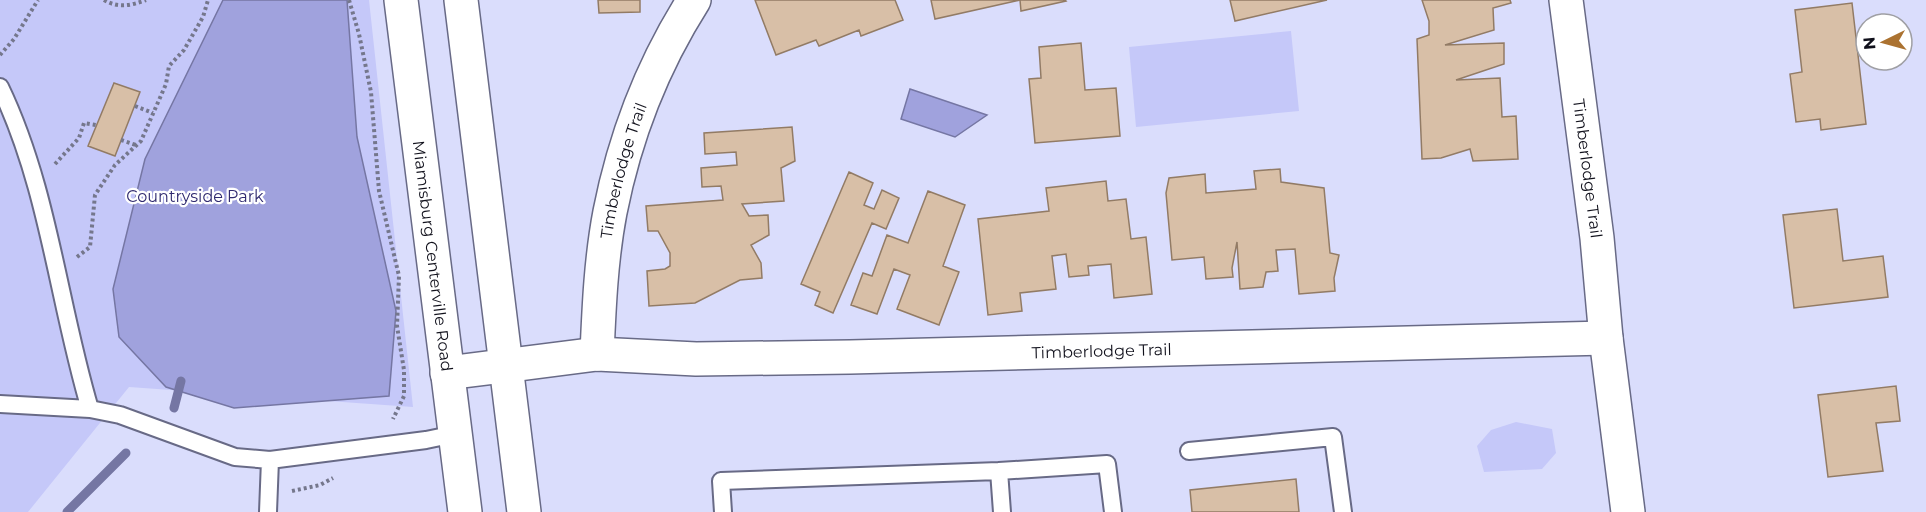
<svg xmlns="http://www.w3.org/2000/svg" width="1926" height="512" font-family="Montserrat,sans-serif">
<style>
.green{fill:#c5c8f9}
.water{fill:#a0a2dd;stroke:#7576a3;stroke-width:1.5}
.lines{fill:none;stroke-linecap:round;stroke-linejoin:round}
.stream{stroke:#7576a3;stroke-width:9}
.building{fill:#d8bfa7;stroke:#927b65;stroke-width:1.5}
.service-casing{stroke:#686a86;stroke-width:20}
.minor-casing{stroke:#686a86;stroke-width:36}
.secondary-casing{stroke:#686a86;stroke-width:36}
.path{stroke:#75778c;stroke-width:4;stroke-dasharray:3 3;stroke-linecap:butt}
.service{stroke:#fff;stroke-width:16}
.minor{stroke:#fff;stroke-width:33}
.secondary{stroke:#fff;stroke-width:33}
.labels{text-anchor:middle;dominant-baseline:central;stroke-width:4.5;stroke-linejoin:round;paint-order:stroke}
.street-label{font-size:16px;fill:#10101b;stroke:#fff}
.park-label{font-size:16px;fill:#302a6f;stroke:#fff}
</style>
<rect width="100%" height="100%" fill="#daddfc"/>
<!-- green -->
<path class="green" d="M0,0H369L413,407L129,387L28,512H0Z
M1291,31L1299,111L1136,127L1129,47Z
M1516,422L1552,429L1556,453L1542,469L1484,472L1477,446L1491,430Z"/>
<!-- water -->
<path class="water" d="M223,0H347L357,137L396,311L389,396L234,408L166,387L119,337L113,289L145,159Z
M910,89L987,115L955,137L901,119Z"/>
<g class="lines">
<!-- stream -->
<path class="stream" d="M174,408L181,381
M67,512L126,453"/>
</g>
<!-- building -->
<path class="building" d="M598,0H640V12L599,13Z
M755,0H895L903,20L861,36L859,30L819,46L816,40L776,55Z
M931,0H1065L1066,1L1021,11L1020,0L935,19Z
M1230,0H1327L1235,21Z
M1422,0H1510L1511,3L1493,8L1494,30L1445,45L1504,43V64L1456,80L1500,78L1502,117L1516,116L1518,159L1473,161L1470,149L1441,158L1422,159L1417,39L1429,35V21Z
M1852,3L1866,124L1821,130L1820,119L1796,122L1790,74L1802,72L1795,10Z
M1081,43L1085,90L1116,88L1120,136L1035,143L1029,79L1041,78L1039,47Z
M114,83L140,92L115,156L88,146Z
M792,127L795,161L781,168L784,201L742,204L749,216L768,215L769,235L751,245L761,263L762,278L740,280L695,303L649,306L647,271L665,269L670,266V253L658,231H648L646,206L723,200L721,186L702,187L701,168L737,165L736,152L705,154L704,133Z
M1280,169L1281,182L1324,188L1330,253L1339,255L1334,278L1335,291L1299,294L1295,249L1276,250L1278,271L1266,272L1263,287L1240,289L1237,242L1232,268L1233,277L1206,279L1204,257L1172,260L1166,193L1169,178L1205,174L1206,193L1256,189L1254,171Z
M849,172L873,183L864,205L874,209L882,190L899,198L886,229L872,223L833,313L815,305L820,292L801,284Z
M1106,181L1108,201L1126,199L1131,239L1146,237L1152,294L1114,298L1111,264L1088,266L1089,275L1069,277L1066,254L1052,256L1056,289L1020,293L1022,311L988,315L978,219L1049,211L1046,188Z
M928,191L965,205L943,266L959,272L939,325L897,309L910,275L894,269L877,314L851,305L863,273L872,276L887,235L908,243Z
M1837,209L1843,261L1883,256L1888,297L1794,308L1783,215Z
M1896,386L1900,421L1876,423L1883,471L1828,477L1818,395Z
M1296,479L1299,512H1192L1190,490Z"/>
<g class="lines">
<defs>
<path id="service" d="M0,87C49,189 58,302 90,409L120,415L235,457L270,460L426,440L455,434
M0,404L90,409
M1189,451L1333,437L1343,512
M999,471L1107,464L1113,512
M268,512L270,460
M723,512L721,481L999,471L1002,512"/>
<g id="minor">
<path id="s1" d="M1566,0L1597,238L1606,338L1628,512"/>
<path id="s2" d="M597,354C599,307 601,259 610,212C625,136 652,66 694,0"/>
<path id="s3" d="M447,373L597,354L696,359L850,357L1606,338"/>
</g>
<g id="secondary">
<path id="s4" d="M401,0L465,512"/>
<path d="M461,0L524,512"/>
</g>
</defs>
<!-- service casing -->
<use href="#service" class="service-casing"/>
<!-- minor casing -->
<use href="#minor" class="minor-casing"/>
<!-- secondary casing -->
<use href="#secondary" class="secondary-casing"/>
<!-- path -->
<path class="path" d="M104,0C119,9 132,5 146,0
M349,0L359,34L371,92L379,191L399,276L397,326L404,370V396L393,419
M0,55L14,39L38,0
M135,106L153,113
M121,140L136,145
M55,164L79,138L84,123L96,125
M77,257L90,247L95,195L115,165L141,141L166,84L169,66L184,50L203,17L208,0
M292,491L320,485L333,478"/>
<!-- service -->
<use href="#service" class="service"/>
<!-- minor -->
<use href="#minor" class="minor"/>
<!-- secondary -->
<use href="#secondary" class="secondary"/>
</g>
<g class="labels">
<!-- street labels -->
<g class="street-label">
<text stroke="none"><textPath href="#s1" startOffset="170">Timberlodge Trail</textPath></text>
<text stroke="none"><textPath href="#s2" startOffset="186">Timberlodge Trail</textPath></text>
<text stroke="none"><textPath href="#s4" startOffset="258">Miamisburg Centerville Road</textPath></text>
<text stroke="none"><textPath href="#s3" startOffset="656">Timberlodge Trail</textPath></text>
</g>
<!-- park labels -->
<g class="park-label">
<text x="195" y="196">Countryside Park</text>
</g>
</g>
<!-- north arrow -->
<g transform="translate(1884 42) rotate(265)"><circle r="28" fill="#ffffff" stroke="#9f9fa4" stroke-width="1.5"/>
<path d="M0-4.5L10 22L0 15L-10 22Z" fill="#ab7230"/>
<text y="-9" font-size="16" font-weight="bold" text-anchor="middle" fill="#10101b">N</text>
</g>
</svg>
